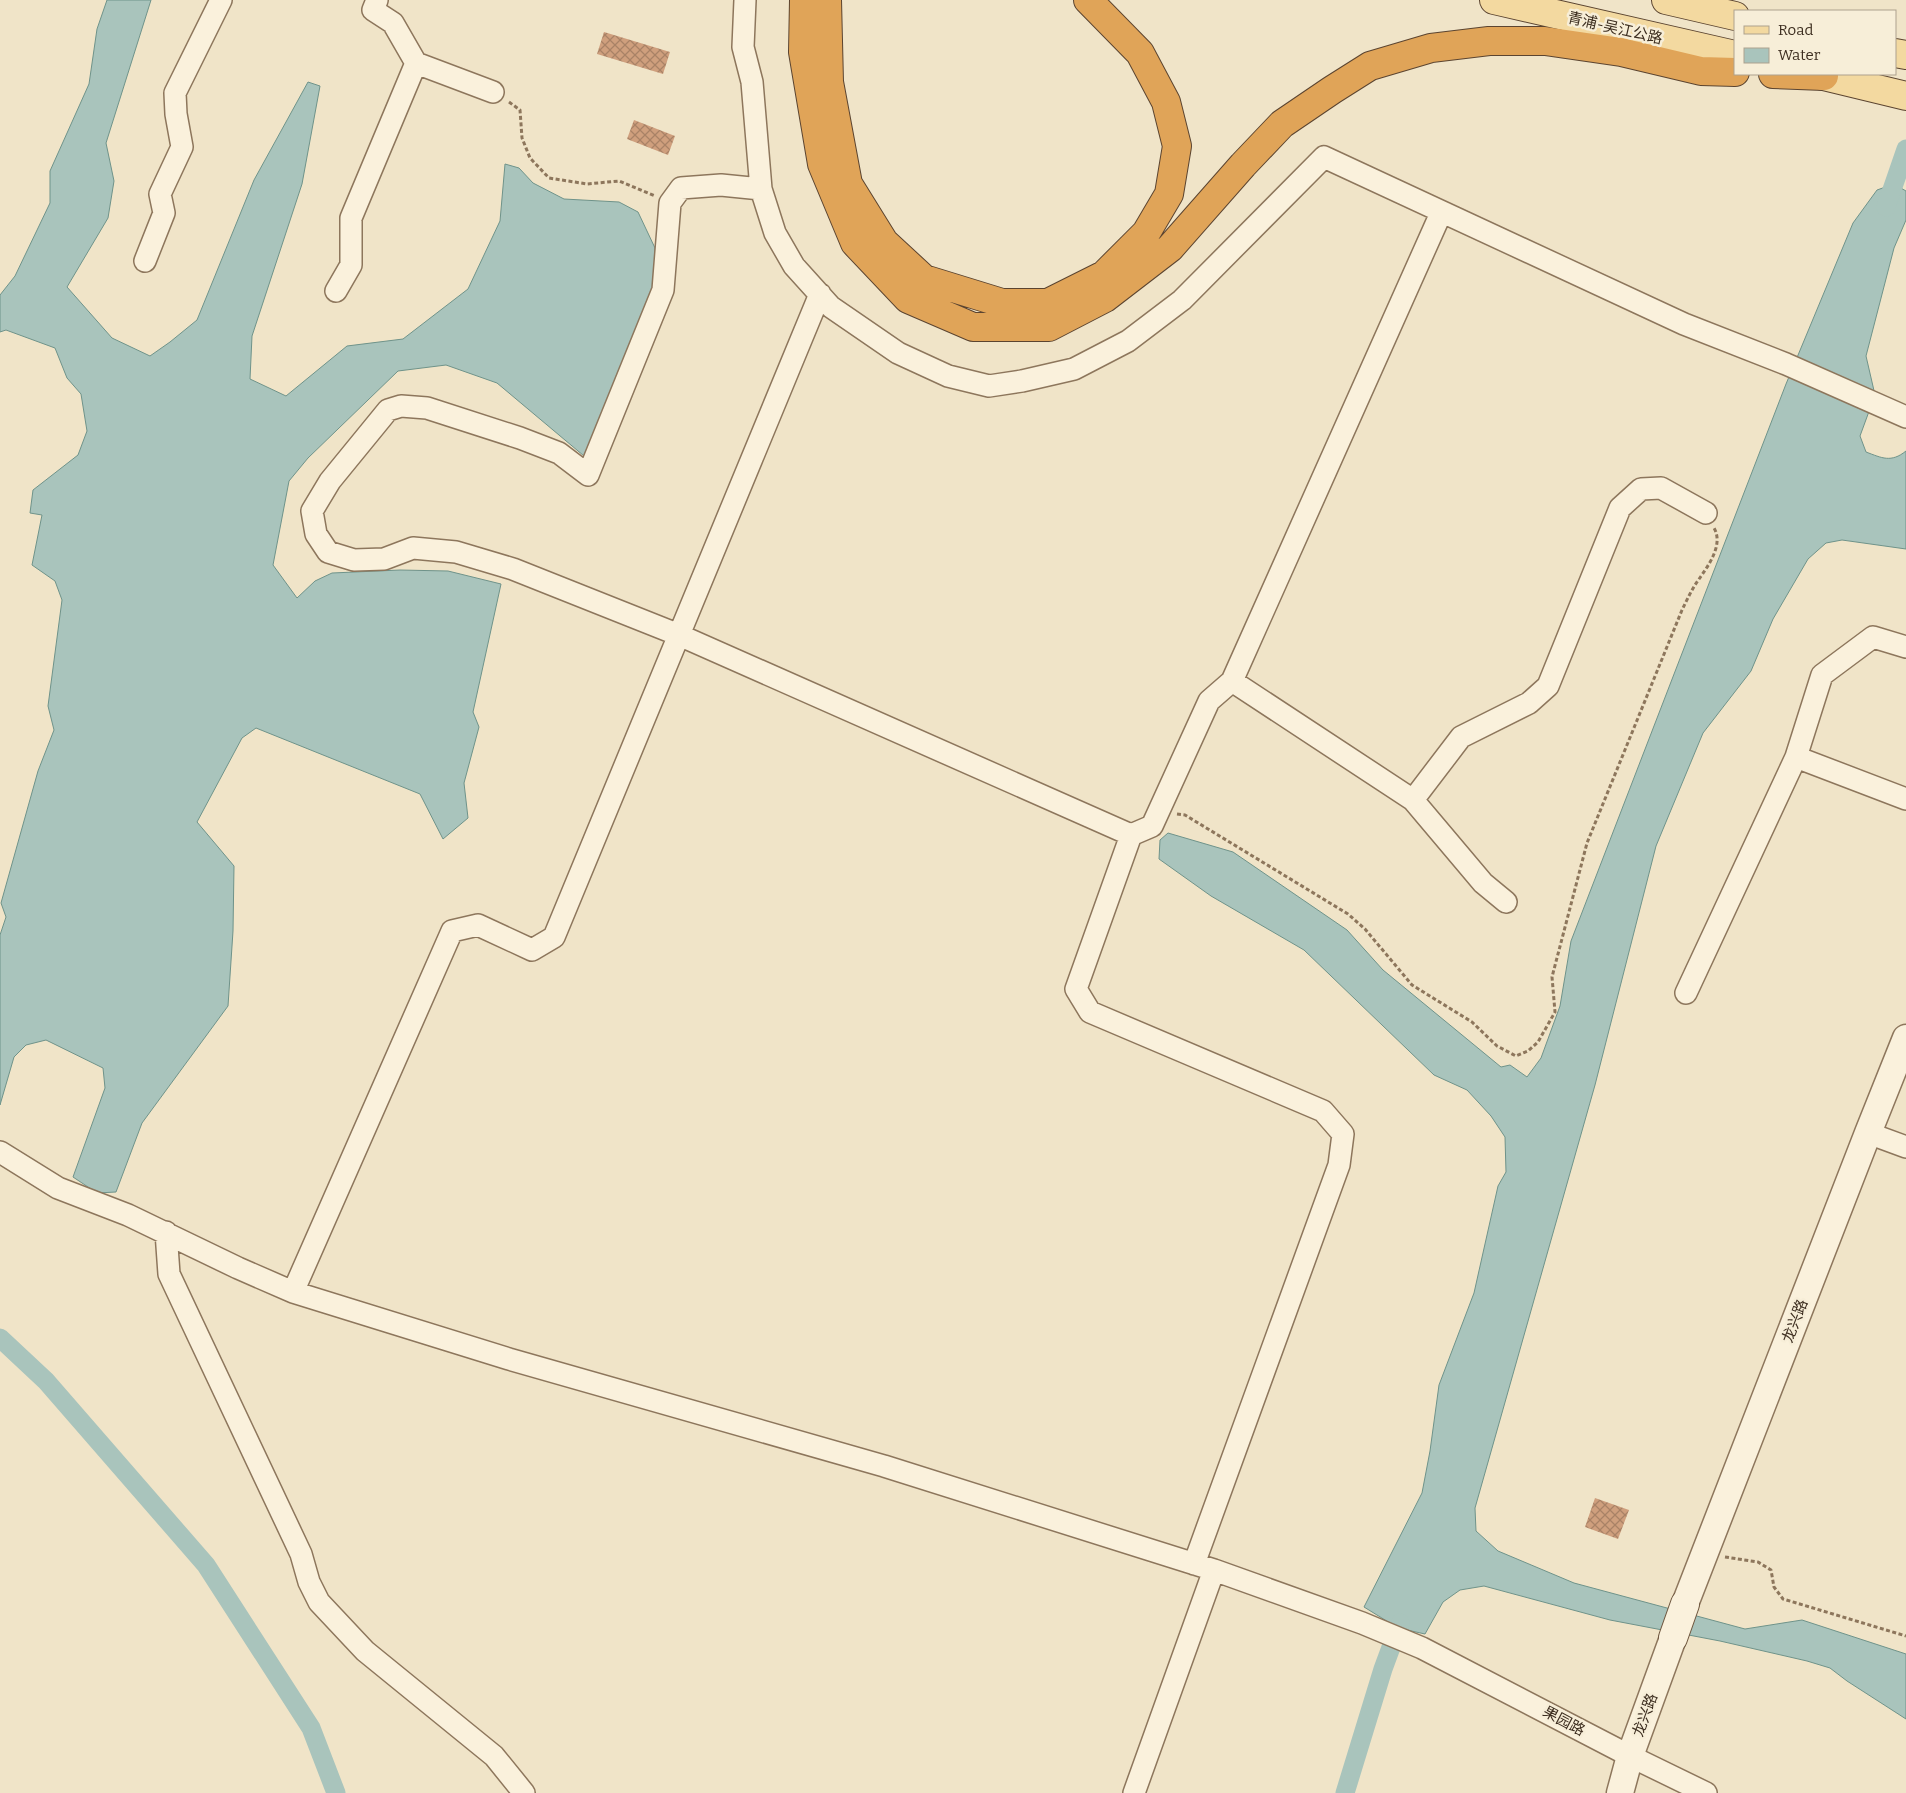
<svg xmlns="http://www.w3.org/2000/svg" width="1906" height="1793" font-family="Bitter,'Noto Sans SC',serif">
<style>
.water{fill:#a9c4bc;stroke:#6f938a}
.lines{fill:none;stroke-linecap:round;stroke-linejoin:round}
.canal{stroke:#a9c4bc;stroke-width:19}
.building{fill:url(#building-cross-hatch)}
.minor-casing{stroke:#8d765c;stroke-width:24}
.tertiary-casing{stroke:#8d765c;stroke-width:29}
.secondary-casing{stroke:#6f573f;stroke-width:30}
.primary-casing{stroke:#5b4430;stroke-width:30}
.motorway-casing{stroke:#5b4430;stroke-width:30}
.path{stroke:#8d765c;stroke-width:3;stroke-dasharray:4 2.5;stroke-linecap:butt}
.minor{stroke:#faf1dc;stroke-width:21}
.tertiary{stroke:#faf1dc;stroke-width:26}
.secondary{stroke:#faf1dc;stroke-width:28}
.primary{stroke:#f3d9a0;stroke-width:28}
.motorway{stroke:#e0a458;stroke-width:28}
.labels{text-anchor:middle;dominant-baseline:central;stroke-width:5;stroke-linejoin:round;paint-order:stroke}
.street-label{font-size:15px;fill:#3d2e20;stroke:#f7eed8}
</style>
<defs>
<pattern id="building-cross-hatch" width="8" height="8" patternUnits="userSpaceOnUse" patternTransform="scale(1.25)"><rect width="8" height="8" fill="#cf9f7d"/><path d="M0 0l8 8M0 8l8-8" fill="none" stroke="#a98266"/></pattern>
</defs>
<rect width="100%" height="100%" fill="#f0e4c8"/>
<!-- water -->
<path class="water" d="M107,0H151L106,143L114,181L108,218L67,287L112,338L150,356L170,342L197,320L254,180L308,82L320,86L302,184L252,336L250,379L286,396L347,346L403,339L468,289L500,221L505,164L519,168L533,183L564,199L619,202L638,212L655,248L654,288L584,456L497,383L446,365L398,371L308,458L289,481L273,565L297,598L315,581L332,573L400,570L448,571L501,584L473,712L479,727L464,783L468,818L443,839L420,794L256,728L242,738L197,822L234,866L233,931L228,1006L142,1123L116,1192L97,1193L73,1177L105,1088L103,1068L46,1040L26,1045L14,1057L0,1105V935L6,917L1,903L38,771L54,730L48,706L62,600L55,581L32,565L42,515L30,513L33,490L78,455L87,431L81,394L67,378L55,348L6,330L0,332V295L15,276L50,203V171L89,84L97,29Z
M1894,184L1906,191V220L1894,248L1866,356L1875,395L1860,436L1866,452C1882,458 1891,463 1906,451V549L1842,540L1826,543L1808,559L1773,619L1751,671L1703,733L1656,846L1595,1085L1475,1508L1476,1531L1498,1551L1574,1583L1745,1629L1802,1620L1906,1654V1719L1847,1681L1830,1668L1807,1661L1720,1641L1610,1620L1484,1586L1460,1590L1443,1602L1425,1634L1398,1628L1364,1607L1422,1493L1430,1451L1439,1385L1474,1293L1498,1186L1506,1172L1505,1137L1491,1116L1467,1090L1434,1075L1304,950L1211,896L1159,859L1160,840L1168,833L1233,852L1347,930L1383,970L1501,1067L1510,1065L1527,1077L1541,1058L1560,1006L1571,941L1786,384L1853,223L1877,190Z"/>
<g class="lines">
<!-- canal -->
<path class="canal" d="M1886,207L1906,149
M0,1338L46,1381L206,1565L311,1728L336,1793
M1345,1793L1383,1669L1400,1623"/>
</g>
<!-- building -->
<path class="building" d="M604,32L670,52L663,74L597,54Z
M634,120L675,136L668,155L627,139Z
M1595,1498L1629,1510L1618,1539L1585,1527Z"/>
<g class="lines">
<defs>
<path id="minor" d="M377,0L373,10L393,23L416,63L493,92
M745,0L743,47L752,82L761,189L775,233L794,266L831,307L898,353L948,376L989,386L1022,381L1074,369L1128,341L1182,300L1324,157L1684,324L1786,364L1906,417
M761,189L721,185L681,188L670,203L663,290L588,475L559,453L520,438L427,408L401,406L388,410L330,481L312,511L316,534L328,552L354,560L384,559L413,548L456,552L513,569L679,635L1131,835
M145,261L164,213L160,194L182,147L176,114L175,93L221,0
M336,291L351,265V218L416,63
M1232,681L1413,800L1461,737L1529,703L1548,686L1620,508L1641,489L1661,488L1706,513
M1796,757L1822,675L1873,637L1906,647
M1413,800L1483,883L1506,902
M1686,993L1796,757L1906,799
M1868,1133L1906,1147
M0,1152L58,1188L128,1215L238,1268L293,1292L509,1359L884,1466L1214,1570L1362,1623L1422,1648L1630,1756L1706,1793
M166,1232L169,1274L301,1554L309,1582L319,1602L365,1651L494,1756L524,1793
M293,1292L452,931L478,925L532,950L554,937L820,294
M1194,1564L1339,1165L1343,1134L1323,1111L1090,1012L1076,989L1131,835L1152,826L1209,701L1232,681L1441,213
M1134,1793L1214,1570"/>
<path id="tertiary" d="M1685,1604L1868,1133L1906,1038
M1620,1793L1630,1756L1673,1638"/>
<path id="secondary" d="M1673,1638L1685,1604"/>
<path id="primary" d="M1494,0L1735,55
M1666,0L1735,16
M1895,53L1906,55
M1815,74L1906,96"/>
<path id="motorway" d="M804,0L803,52L822,164L855,243L908,299L973,327H1049L1105,298L1170,248L1243,165L1282,124L1332,90L1370,66L1431,48L1489,41H1545L1621,52L1701,71L1735,72
M827,0L829,82L848,184L884,242L924,279L1002,303H1048L1104,275L1146,233L1169,194L1177,146L1166,102L1140,53L1088,0
M1773,74L1824,76"/>
</defs>
<!-- minor casing -->
<use href="#minor" class="minor-casing"/>
<!-- tertiary casing -->
<use href="#tertiary" class="tertiary-casing"/>
<!-- secondary casing -->
<use href="#secondary" class="secondary-casing"/>
<!-- primary casing -->
<use href="#primary" class="primary-casing"/>
<!-- motorway casing -->
<use href="#motorway" class="motorway-casing"/>
<!-- path -->
<path class="path" d="M509,102L520,110L522,138L530,158L549,178L587,184L619,181L655,196
M1177,814L1185,815L1348,914L1365,929L1412,985L1472,1022L1497,1046L1516,1056L1528,1051L1538,1042L1555,1012L1552,977L1587,843L1682,610C1686,602 1690,593 1695,585C1704,571 1725,547 1714,528
M1725,1557L1758,1562L1771,1570L1774,1587L1783,1599L1906,1636"/>
<!-- minor -->
<use href="#minor" class="minor"/>
<!-- tertiary -->
<use href="#tertiary" class="tertiary"/>
<!-- secondary -->
<use href="#secondary" class="secondary"/>
<!-- primary -->
<use href="#primary" class="primary"/>
<!-- motorway -->
<use href="#motorway" class="motorway"/>
</g>
<g class="labels">
<!-- street labels -->
<g class="street-label">
<text transform="translate(1615 28) rotate(13)">青浦-吴江公路</text>
<text transform="translate(1795 1321) rotate(-69)">龙兴路</text>
<text transform="translate(1645 1715) rotate(-70)">龙兴路</text>
<text transform="translate(1564 1721) rotate(28)">果园路</text>
</g>
</g>
<!-- legend -->
<rect x="1734" y="10" width="162" height="65" fill="#f7eed8" stroke="#ada18e"/>
<rect x="1744" y="26" width="25" height="8" fill="#f3d9a0" stroke="#ada18e"/>
<text x="1778" y="35" font-size="15" fill="#3d2e20">Road</text>
<rect x="1744" y="48" width="25" height="15" fill="#a9c4bc" stroke="#ada18e"/>
<text x="1778" y="60" font-size="15" fill="#3d2e20">Water</text>
</svg>
